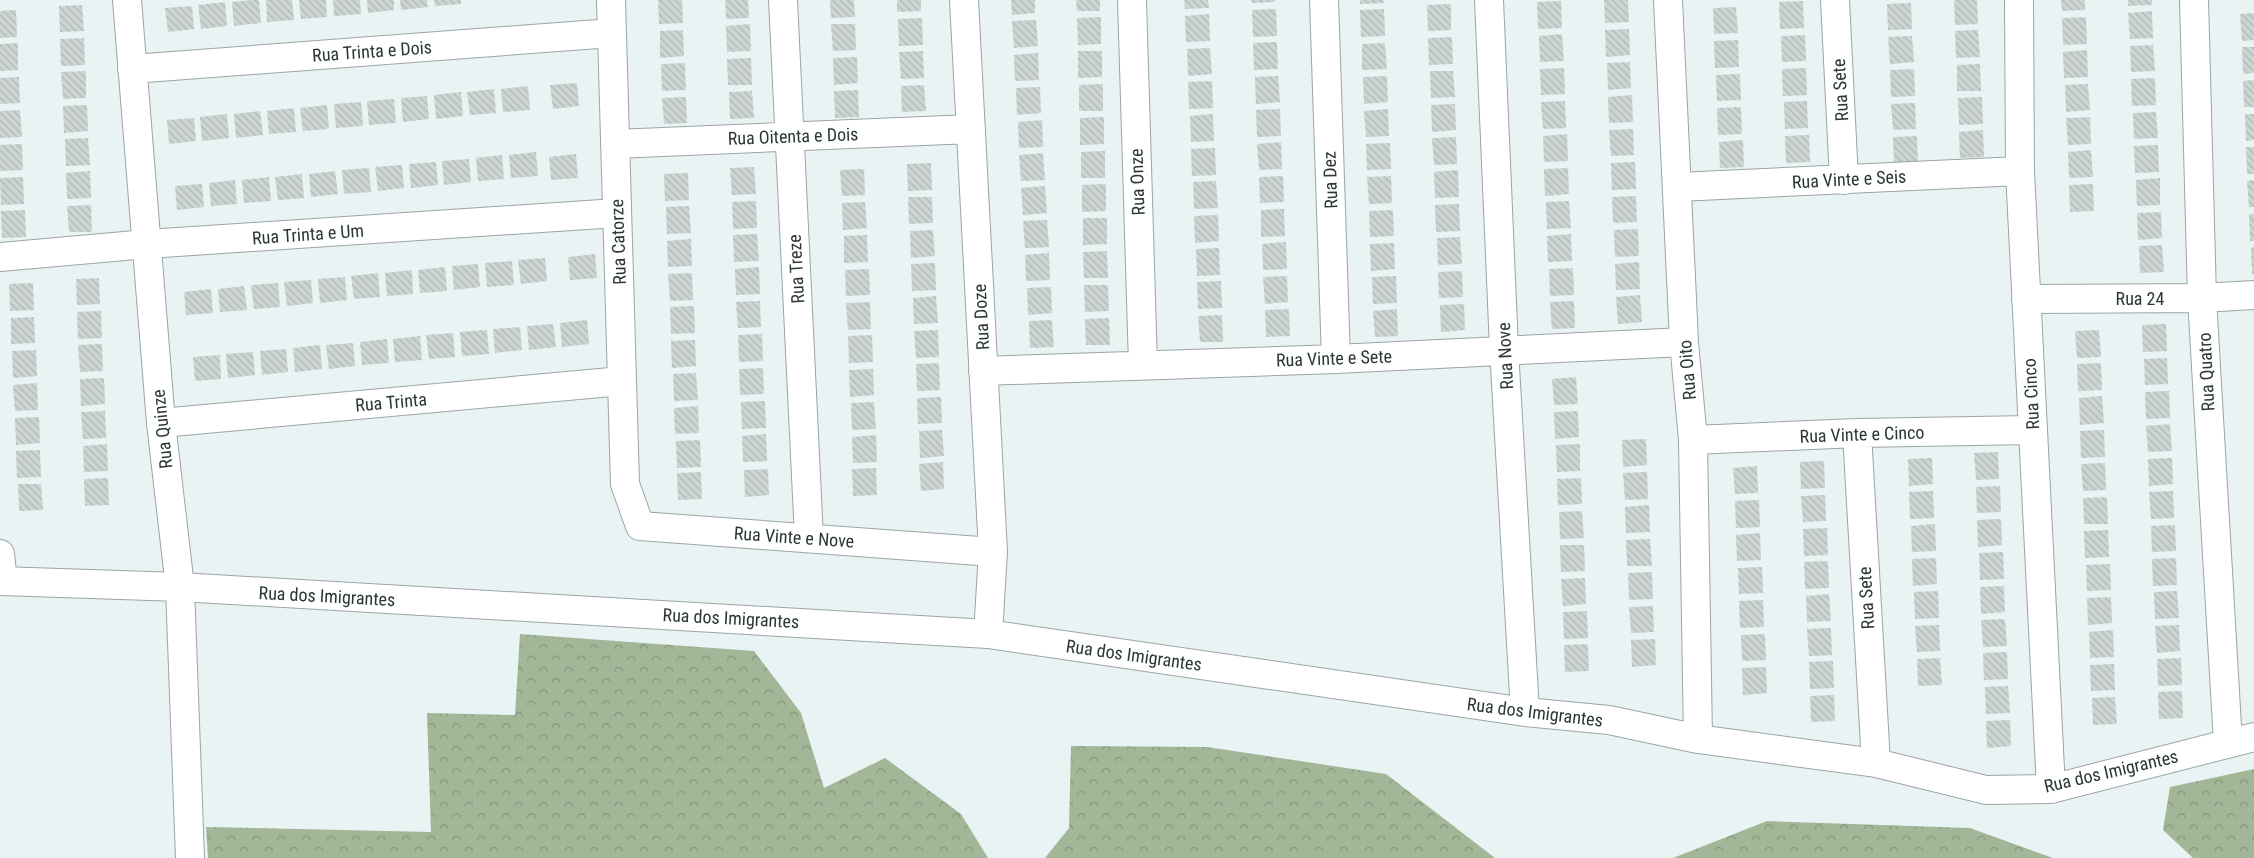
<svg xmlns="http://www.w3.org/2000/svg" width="2254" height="858" font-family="'Roboto Condensed',sans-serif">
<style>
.forest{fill:url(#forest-crowns)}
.building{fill:url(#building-back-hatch)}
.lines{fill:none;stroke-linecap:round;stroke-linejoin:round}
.street-casing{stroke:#9ba5a6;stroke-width:30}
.secondary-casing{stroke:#9ba5a6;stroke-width:30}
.street{stroke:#fff;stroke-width:28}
.secondary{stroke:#fff;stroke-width:28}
.labels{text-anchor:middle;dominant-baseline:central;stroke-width:4;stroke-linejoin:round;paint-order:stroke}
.street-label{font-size:18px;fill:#303434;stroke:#fcffff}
</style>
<defs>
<pattern id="forest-crowns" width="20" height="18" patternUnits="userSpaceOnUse" patternTransform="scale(1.25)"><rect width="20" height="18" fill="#a2b797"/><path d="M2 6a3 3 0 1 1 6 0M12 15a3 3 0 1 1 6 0" fill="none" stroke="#84967c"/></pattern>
<pattern id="building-back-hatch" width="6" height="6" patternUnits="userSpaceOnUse" patternTransform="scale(1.25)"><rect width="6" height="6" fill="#ccd5d1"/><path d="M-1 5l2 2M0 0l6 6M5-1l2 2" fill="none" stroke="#b0b7b4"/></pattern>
</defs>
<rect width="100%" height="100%" fill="#e9f3f4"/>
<!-- forest -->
<path class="forest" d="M520,634L754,651L801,713L824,788L885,758L961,814L988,858H208L206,827L431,832L427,713L515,715Z
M1071,746L1207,747L1386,774L1495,858H1045L1069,828Z
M2254,769V858H2193L2163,830L2170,787Z
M1767,821L1970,828L2053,858H1673Z"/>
<!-- building -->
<path class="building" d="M253,0H259L261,23L234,26L232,2Z
M266,0H292L294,20L267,22Z
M299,0H326L327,17L301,19Z
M333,0H360L361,14L334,16Z
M367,0H394V10L368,13Z
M400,0H427L428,7L401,10Z
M434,0H461V4L435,6Z
M658,0H682L683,23L659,24Z
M725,0H748L749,18L726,19Z
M830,0H854L855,17L831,18Z
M897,0H921V11L897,12Z
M1011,0H1035V13L1012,15Z
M1076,0H1100V11H1077Z
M1184,0H1208L1209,8L1185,9Z
M1251,0H1275V2L1252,3Z
M1360,0H1383L1384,3L1360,4Z
M1604,0H1628L1629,22L1605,23Z
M1954,0H1977L1978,24L1955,25Z
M2061,0H2085V10L2062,11Z
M2128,0H2152V5L2128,6Z
M1561,1L1562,28L1538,29L1537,2Z
M1803,1L1804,28L1780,29L1779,2Z
M225,2L227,26L201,29L198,5Z
M1911,3L1912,29L1888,30L1887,4Z
M1451,4V30L1428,31L1427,5Z
M82,5L84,31L60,32L59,6Z
M192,6L194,29L168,32L165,8Z
M1736,7L1738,33L1714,34L1713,8Z
M1276,9L1277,36L1253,37L1252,10Z
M1384,9L1385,36L1361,37L1360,10Z
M16,10L17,37L0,38V11Z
M2152,11L2153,38L2130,39L2128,13Z
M2254,13V40L2242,41L2240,14Z
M1209,14L1210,41L1186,42L1185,16Z
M1101,17V44L1078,45L1077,18Z
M2086,17L2087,44L2063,45L2062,18Z
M922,18L923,45L899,46L898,19Z
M1036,20L1038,46L1014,48L1012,21Z
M750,24L751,51L727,52L726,26Z
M831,24H855L856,50L833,51Z
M1629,29L1630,55L1606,57L1605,30Z
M683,30L684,56L660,58V31Z
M1978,30L1980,57L1956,58L1955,31Z
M1562,34L1564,61L1540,62L1539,36Z
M1805,35L1806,61L1782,62L1781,36Z
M1912,36L1914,62L1890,64L1888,37Z
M1452,37L1453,64L1429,65L1428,38Z
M84,38L85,65L61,66L60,39Z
M1738,40L1739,67L1715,68L1714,41Z
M1277,42L1278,69L1254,70L1253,43Z
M18,43V70L0,71V44Z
M1385,43L1387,69L1362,70V44Z
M2153,45L2155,71L2131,72L2130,46Z
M2242,47H2254V73L2243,74Z
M1210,48L1212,74L1188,76L1187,49Z
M2087,50L2088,77L2064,78L2063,52Z
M923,51L924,78L901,79L899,52Z
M1078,51H1102V77L1078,78Z
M1038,53L1039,80L1015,81L1014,55Z
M857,57L858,83L834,85L833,58Z
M751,58L752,85H728L727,59Z
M1630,62L1631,88L1608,90L1607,63Z
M685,63L686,90L662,91L661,64Z
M1980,64L1981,91H1957V65Z
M1564,68L1565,94L1541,95L1540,69Z
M1806,68L1807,95L1783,96L1782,69Z
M1914,69L1915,96L1891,97L1890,70Z
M86,71V98L63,99L61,72Z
M1430,71H1453L1455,97L1431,98Z
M1740,74L1741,100L1717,101L1716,75Z
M1278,76L1280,102L1256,104L1255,77Z
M1387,76L1388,102L1364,104L1363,77Z
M19,77L20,103L0,104V78Z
M2155,78L2156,105L2132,106L2131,79Z
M2254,80V107H2244L2243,81Z
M1212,81L1213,108L1189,109L1188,82Z
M577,83L579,106L553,109L550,85Z
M1103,84V111H1079V85Z
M2088,84L2090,110L2066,112L2065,85Z
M924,85L926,111L902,112L901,86Z
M528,86L530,110L503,112L501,89Z
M1040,87L1041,113L1017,115L1016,88Z
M494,89L496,113L470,115L467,92Z
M858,90L859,117L835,118L834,91Z
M752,91L754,118L730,119L729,92Z
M461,92L463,116L436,119L434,95Z
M1632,95L1633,122L1609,123L1608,97Z
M427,96L429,119L403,122L401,98Z
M686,97L687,123L664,124L662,98Z
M1982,97L1983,124L1959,125L1958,98Z
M394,99L396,123L369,125L367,101Z
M1565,101L1566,128L1543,129L1541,102Z
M1807,101L1808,128L1785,129L1784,102Z
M361,102L363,126L336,128L334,104Z
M1915,103L1916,129L1893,130L1891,104Z
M1455,104L1456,130L1432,132L1431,105Z
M87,105L88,131L64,133L63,106Z
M327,105L329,129L303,131L300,108Z
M1741,107L1742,134L1718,135L1717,108Z
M294,108L296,132L269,134L267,111Z
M1280,109L1281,136L1257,137L1256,110Z
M1388,109L1389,136L1366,137L1364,111Z
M20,110L22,137L0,138V111Z
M260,111L263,135L236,138L234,114Z
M2156,112L2158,138L2134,139L2133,113Z
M227,114L229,138L202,141L200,117Z
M1213,114L1214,141L1191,142L1190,116Z
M2245,114H2254V140L2246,141Z
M1104,117V144L1080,145V118Z
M2090,117L2091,144L2068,145L2066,118Z
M194,118L196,141L169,144L167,120Z
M1042,120L1043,147L1019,148L1018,122Z
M1633,129L1634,155L1611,156L1609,130Z
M1983,130L1984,157L1960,158L1959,132Z
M1567,134L1568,161L1544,162L1543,136Z
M1809,135L1810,162L1786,163L1785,136Z
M1917,136L1918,163L1894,164L1893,137Z
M1456,137L1457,164L1434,165L1432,138Z
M88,138L90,165L66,166L65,139Z
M1743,140L1744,167L1720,168L1719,142Z
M1281,142L1282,169L1259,170L1257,144Z
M1390,143L1391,169L1367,170L1366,144Z
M22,144L23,170L0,171V145Z
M2158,145L2159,172L2135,173L2134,146Z
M2246,147H2254V174H2247Z
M1215,148L1216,175L1192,176L1191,149Z
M2091,150L2093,177L2069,178L2068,152Z
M1105,151V178H1081V152Z
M536,152L538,176L511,178L509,155Z
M1043,153L1045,180L1021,181L1019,155Z
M576,154L578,178L551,180L549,157Z
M502,155L504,179L478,181L476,158Z
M469,159L471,182L444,185L442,161Z
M436,162L438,185L411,188L409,164Z
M1635,162L1636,189L1612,190L1611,163Z
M931,163L932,190L908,191L907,164Z
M402,165L404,188L378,191L375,167Z
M754,167L756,194L732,195L730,168Z
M369,168L371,192L344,194L342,170Z
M1568,168L1569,194L1545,196L1544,169Z
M864,169L865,195L842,196L840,170Z
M1458,170L1459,197L1435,198L1434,172Z
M90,171L91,198L67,199L66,173Z
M335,171L338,194L311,197L309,174Z
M688,173L689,200L665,201L664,174Z
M302,174L304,198L278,200L275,177Z
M1283,176L1284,202L1260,203L1259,177Z
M1391,176L1392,203L1369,204L1367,177Z
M23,177L24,204L1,205L0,178Z
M269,177L271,201L244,203L242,180Z
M2160,178V205L2137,206L2136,180Z
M235,180L237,204L211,206L209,183Z
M2254,180V207H2249L2247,181Z
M1216,181L1218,208L1194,209L1193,182Z
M202,184L204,207L177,210L175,186Z
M1106,184V211L1082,212V185Z
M2093,184L2094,211L2070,212L2069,185Z
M1045,186L1047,213L1023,215L1021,188Z
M1636,196L1637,222L1613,223L1612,197Z
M908,197H932L933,223L909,224Z
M756,201L757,228L733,229L732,202Z
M1569,201L1571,228L1547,229L1546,202Z
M865,202L867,228L843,230L842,203Z
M1459,204L1460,231L1436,232L1435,205Z
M91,205L92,232H69L67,206Z
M689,206L691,233L667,234L666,207Z
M1284,209L1285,236L1261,237V210Z
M25,210L26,237L2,238L1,211Z
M1393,210L1394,236L1370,237L1369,211Z
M2161,212L2162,238L2138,240L2137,213Z
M2249,214H2254V241H2250Z
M1218,215L1219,241L1195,243L1194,216Z
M1083,218H1107V244L1083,245Z
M1047,220L1049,247L1025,248L1023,221Z
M1638,229L1639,256L1615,257L1614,230Z
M933,230L935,256L911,258L910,231Z
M757,234L759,261L734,262L733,235Z
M1571,234L1572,261L1548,262L1547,236Z
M867,235L868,262L844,263V236Z
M1460,237L1462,264L1438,265L1437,238Z
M691,239L692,266L668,267L667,241Z
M1286,242L1287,269L1263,270L1262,244Z
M1394,243L1395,269L1371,271L1370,244Z
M2162,245L2164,272L2140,273L2139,246Z
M2254,247V274H2252L2251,248Z
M1219,248L1220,275L1197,276L1196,249Z
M1107,251L1108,278H1084L1083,252Z
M1049,253L1050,280L1026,281L1025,255Z
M595,254L597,278L570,280L568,257Z
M545,258L547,281L521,284L518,260Z
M512,261L514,285L487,287L485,263Z
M1639,262L1640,289L1616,290L1615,264Z
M935,263L936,290L912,291L911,264Z
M478,264L480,287L454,290L452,266Z
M445,267L447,291L420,293L418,270Z
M759,267L760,294L736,295L735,269Z
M1573,268L1574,295L1550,296L1549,269Z
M869,269L870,295L846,296L845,270Z
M412,270L413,294L387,296L385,273Z
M1462,271L1463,297L1439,298L1438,272Z
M378,273L380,297L354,299L351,276Z
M692,273L693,300L670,301L668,274Z
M1287,276L1288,302L1265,304L1263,277Z
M1396,276L1397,303L1373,304L1372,277Z
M345,277L347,300L320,303L318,279Z
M99,278L100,304L77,305L76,279Z
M311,280L313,303L287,306L284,282Z
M1221,281L1222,308L1198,309L1197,282Z
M33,283L34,310L10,311L9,284Z
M278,283L280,307L254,309L251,285Z
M1084,285H1108L1109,311L1085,312Z
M244,286L247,310L220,312L218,289Z
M1051,287L1052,313L1028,315L1027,288Z
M211,289L213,313L186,315L184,292Z
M1640,295L1642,322L1618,324L1616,297Z
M936,296L938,323L914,324L913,298Z
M760,301L761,327L738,328L736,302Z
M1574,301L1575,328L1552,329L1550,302Z
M870,302L871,329L848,330L846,303Z
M1464,304L1465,330L1441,332L1440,305Z
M694,306L695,333L671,334L670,307Z
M1289,309L1290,336L1266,337L1265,310Z
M1397,309L1398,336L1375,337L1373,311Z
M101,311L102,338L78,339L77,312Z
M1222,315L1223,342H1200L1198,316Z
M34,317L35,343L11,344V318Z
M1109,318L1110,345H1086L1085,319Z
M587,320L589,344L562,347L560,323Z
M1052,320L1054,347L1030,348L1029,321Z
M553,324L556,347L529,350L527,326Z
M2166,324L2167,351L2143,352L2142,325Z
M520,327L522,350L495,353L493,329Z
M487,330L489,354L462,356L460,332Z
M938,330L939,357L916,358L914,331Z
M2099,330L2101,357L2077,358L2075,331Z
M453,333L455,357L429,359L426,335Z
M762,334L763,361L739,362L738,335Z
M872,335L873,362L849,363L848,336Z
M420,336L422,360L395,362L393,339Z
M387,339L389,363L362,365L360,342Z
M695,340L696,366L672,368L671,341Z
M353,343L355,366L329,369L326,345Z
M102,344L103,371L80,372L78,345Z
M320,345L322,369L295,372L293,348Z
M286,349L288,372L262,375L260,351Z
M36,350L37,376L13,378L12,351Z
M253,352L255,375L228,378L226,354Z
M220,355L221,379L195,381L193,357Z
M2167,358L2168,384L2145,385L2144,359Z
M939,363L940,390L917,391L916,364Z
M2101,363L2102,390L2078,391L2077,364Z
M763,368L764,394L740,395L739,369Z
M873,369L874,395L850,397L849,370Z
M696,373L698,400L674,401L673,374Z
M1576,377L1578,404L1554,405L1552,379Z
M104,378L105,404L81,406L80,379Z
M37,383L38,410L15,411L13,385Z
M2169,391L2170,418L2146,419L2145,392Z
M2102,396L2104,423L2080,425L2079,398Z
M941,397L942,423L918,424L917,398Z
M765,401L766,428L742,429L741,402Z
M874,402L876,429L852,430L851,403Z
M698,406L699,433L675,434L674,408Z
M105,411L106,438L83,439L81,412Z
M1578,411L1579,437L1555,439L1554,412Z
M39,417L40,443L16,445L15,418Z
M2170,424L2172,451L2148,452L2146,426Z
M942,430L944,456L920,458L919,431Z
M2104,430L2105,457L2081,458L2080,431Z
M766,434L767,461L743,462L742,436Z
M876,435L877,462L853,463L852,437Z
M1646,439L1647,465L1623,467L1622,440Z
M700,440L701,467L677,468L676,441Z
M107,444L108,471L84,472L83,446Z
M1580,444V471L1557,472L1556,445Z
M40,450L41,477L17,478L16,451Z
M1998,452L1999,479L1976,480L1974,453Z
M1932,458L1933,484L1909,486L1908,459Z
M2172,458L2173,484L2149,486L2148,459Z
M1824,461L1825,488L1801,489L1800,462Z
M943,462L944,489L921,491L919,464Z
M2105,463L2106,490L2083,491L2081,464Z
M1757,466L1758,493L1735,494L1733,468Z
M876,468L877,495L853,496L852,469Z
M768,469L769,495L745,497L744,470Z
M701,472L702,499L678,500L677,473Z
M1647,472L1648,499L1625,500L1623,473Z
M108,478L109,505L85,506L84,479Z
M1581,478L1582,504L1558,505L1557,479Z
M18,484H41L43,510L19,511Z
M2000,486L2001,512L1977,513L1976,487Z
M1933,491L1934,518L1910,519L1909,492Z
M2173,491L2174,518L2151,519L2149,492Z
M1825,495L1826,521L1803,522L1801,496Z
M2107,497L2108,524H2084L2083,498Z
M1759,500L1760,527L1736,528L1735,501Z
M1649,505L1650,532L1626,533L1625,507Z
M1582,511L1584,538L1560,539L1559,512Z
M2001,519L2002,545L1978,547L1977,520Z
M1935,524L1936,551L1912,552L1911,526Z
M2175,525L2176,551L2152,552L2151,526Z
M1827,528L1828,555L1804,556L1803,529Z
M2108,530L2109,557L2085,558L2084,531Z
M1760,533L1761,560L1737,561L1736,535Z
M1650,539L1652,566H1627L1626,540Z
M1560,545H1584L1585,571L1561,572Z
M2003,552L2004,579L1980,580L1979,553Z
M1936,558L1937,584L1913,586L1912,559Z
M2176,558L2177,585L2153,586L2152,559Z
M1828,561L1829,588L1805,589L1804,562Z
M2110,564L2111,590L2087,591L2086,565Z
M1762,567L1763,593L1739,594L1738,568Z
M1652,572L1653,599L1629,600L1628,573Z
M1585,578L1586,604L1563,606L1561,579Z
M2004,586L2005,612L1981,614L1980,587Z
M1938,591L1939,618L1915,619L1914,592Z
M2177,591L2179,618L2155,619L2154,592Z
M1829,594L1831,621L1807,622L1806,596Z
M2111,597L2112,623L2088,625L2087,598Z
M1763,600L1764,627L1740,628L1739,601Z
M1653,606L1654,632L1631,633L1629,607Z
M1587,611L1588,638L1564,639L1563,612Z
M2005,619L2007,646L1983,647L1981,620Z
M1939,625L1940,651L1917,652L1915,626Z
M2179,625L2180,651L2157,653L2155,626Z
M1831,628L1832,655L1809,656L1807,629Z
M2113,630L2114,657L2090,658L2089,632Z
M1765,634L1766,660L1742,661L1741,635Z
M1655,639L1656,665L1632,667L1631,640Z
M1588,644L1589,671L1565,672L1564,645Z
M2007,652L2008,679L1984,680L1983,653Z
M1940,658L1942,685L1918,686L1917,659Z
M2181,658L2182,685L2158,686L2157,659Z
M1833,661L1834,688L1810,689L1809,662Z
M2114,664L2115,690L2091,691L2090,665Z
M1766,667L1767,693L1743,695L1742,668Z
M2008,686L2010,713L1986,714L1985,687Z
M2182,691L2183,718L2159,719L2158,692Z
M1834,695L1835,721L1811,722L1810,696Z
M2115,697L2117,724L2093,725L2092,698Z
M2010,720L2011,746L1987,748L1986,721Z"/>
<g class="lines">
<defs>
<path id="street" d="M611,0L625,484L640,526L993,552
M783,0L809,538
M964,0L993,552L988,634
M1132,0L1143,365
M1324,0L1336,359
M1489,0L1504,349L1525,712
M1668,0L1684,342L1693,440L1698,739
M1835,0L1844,180
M2019,0L2020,171L2051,789
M2194,0L2202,298L2228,743
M132,69L612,33
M615,144L971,129
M1678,187L2020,171
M0,257L147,244L617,213
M2026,299L2202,298L2254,295
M983,371L1336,359L1684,342
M161,423L622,381
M1857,433L1876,763
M1693,440L1857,433L2032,430
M0,554L3,581
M180,587L988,634L1525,712L1609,720L1698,739L1876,763L1986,790L2051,789L2254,737"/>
<path id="secondary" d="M127,0L161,423L180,587L190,858
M0,581L180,587"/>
</defs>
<!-- street casing -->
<use href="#street" class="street-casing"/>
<!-- secondary casing -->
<use href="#secondary" class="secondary-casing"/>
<!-- street -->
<use href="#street" class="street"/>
<!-- secondary -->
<use href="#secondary" class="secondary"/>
</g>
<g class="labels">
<!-- street labels -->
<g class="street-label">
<text transform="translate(372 51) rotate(-4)">Rua Trinta e Dois</text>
<text transform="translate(1840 90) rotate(-93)">Rua Sete</text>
<text transform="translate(793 136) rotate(-2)">Rua Oitenta e Dois</text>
<text transform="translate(1849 179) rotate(-3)">Rua Vinte e Seis</text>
<text transform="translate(1330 180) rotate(-92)">Rua Dez</text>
<text transform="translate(1137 182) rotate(-92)">Rua Onze</text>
<text transform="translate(308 234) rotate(-4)">Rua Trinta e Um</text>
<text transform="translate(618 242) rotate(-92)">Rua Catorze</text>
<text transform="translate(796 269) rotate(-93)">Rua Treze</text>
<text x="2140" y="298">Rua 24</text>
<text transform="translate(981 317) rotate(-93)">Rua Doze</text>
<text transform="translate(1505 356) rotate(-93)">Rua Nove</text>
<text transform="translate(1334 358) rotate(-2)">Rua Vinte e Sete</text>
<text transform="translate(1687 370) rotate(-95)">Rua Oito</text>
<text transform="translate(2206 372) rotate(-93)">Rua Quatro</text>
<text transform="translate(2031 394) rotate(-93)">Rua Cinco</text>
<text transform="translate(391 402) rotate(-5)">Rua Trinta</text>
<text transform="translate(162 429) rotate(-96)">Rua Quinze</text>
<text transform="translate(1862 434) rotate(-2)">Rua Vinte e Cinco</text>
<text transform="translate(794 537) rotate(4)">Rua Vinte e Nove</text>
<text transform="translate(327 596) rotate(3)">Rua dos Imigrantes</text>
<text transform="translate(1866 598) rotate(-93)">Rua Sete</text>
<text transform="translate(731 618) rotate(3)">Rua dos Imigrantes</text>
<text transform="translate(1134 655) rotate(8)">Rua dos Imigrantes</text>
<text transform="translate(1535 712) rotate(7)">Rua dos Imigrantes</text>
<text transform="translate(2111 771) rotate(-13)">Rua dos Imigrantes</text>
</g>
</g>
</svg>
